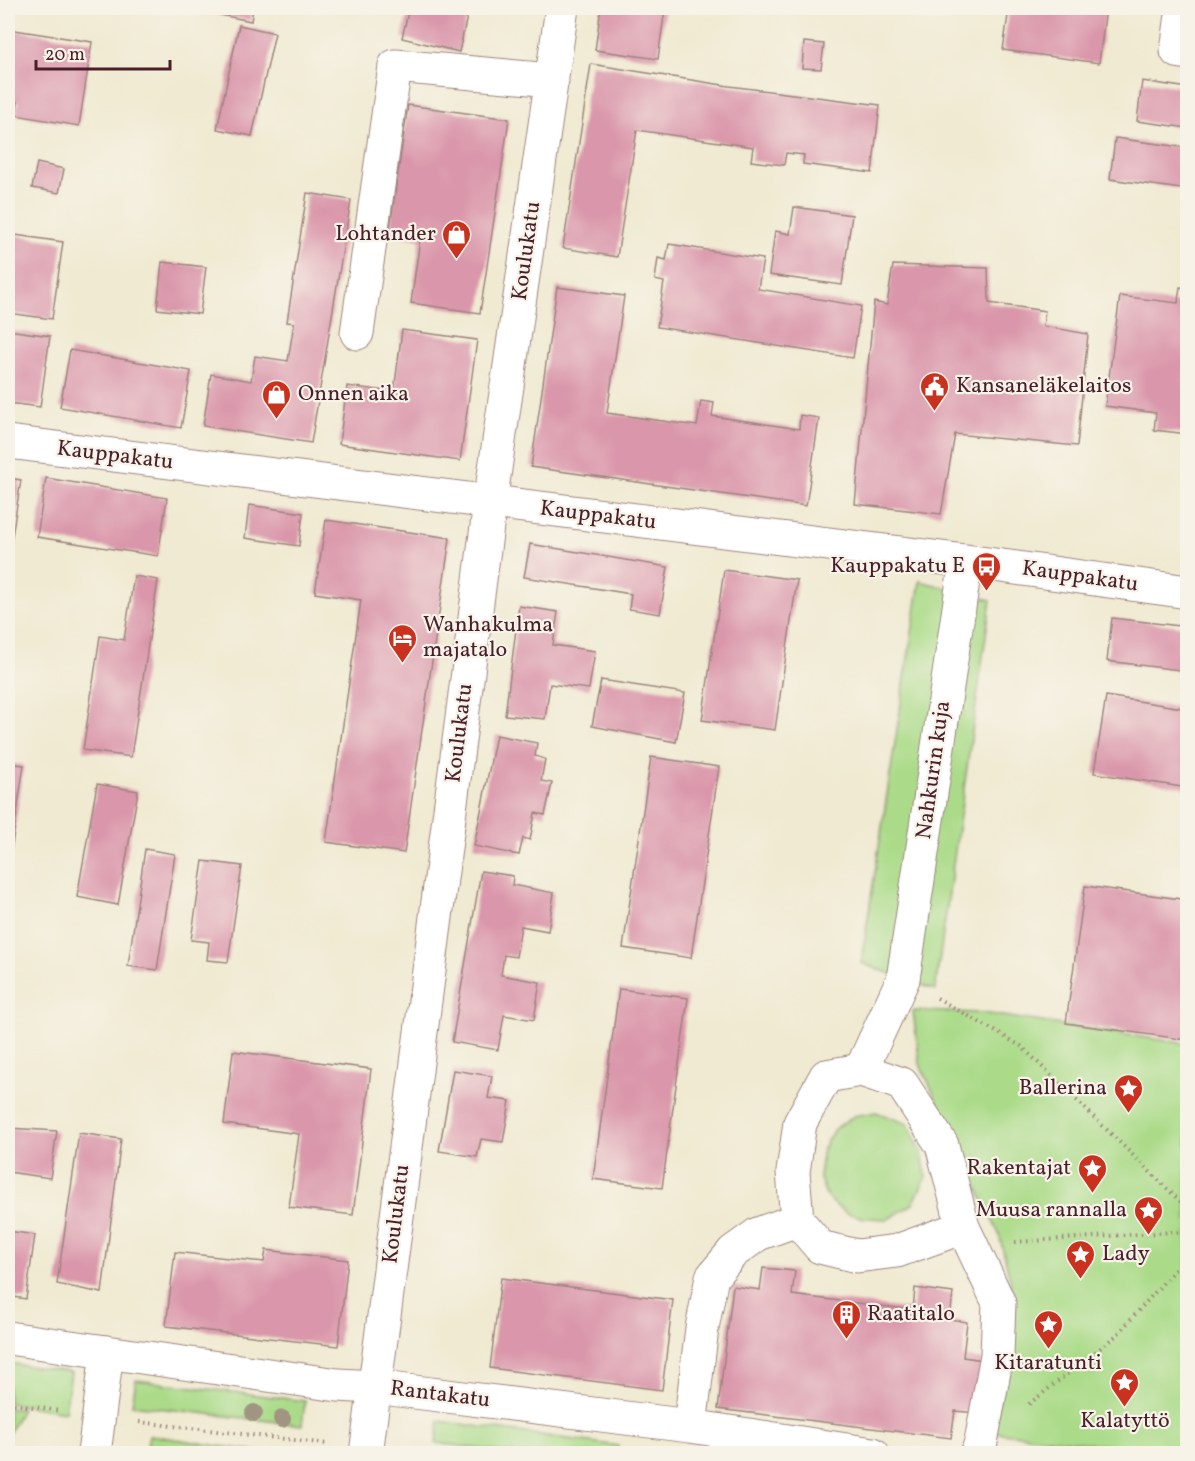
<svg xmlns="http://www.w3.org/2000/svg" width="1195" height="1461" font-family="Vollkorn,serif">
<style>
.green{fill:#abdb89;stroke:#7a7d5a;stroke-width:1.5}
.building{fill:#da96aa}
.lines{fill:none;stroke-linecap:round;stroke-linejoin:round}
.minor-casing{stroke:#9d847e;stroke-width:35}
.path{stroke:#9d847e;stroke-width:4;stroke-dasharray:1.5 4.5;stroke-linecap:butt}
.minor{stroke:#fff;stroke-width:33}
.tree{fill:#a29483}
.labels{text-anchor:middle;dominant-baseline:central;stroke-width:4.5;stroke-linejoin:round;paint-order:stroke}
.poi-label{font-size:22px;fill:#4a1f2b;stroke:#f7f3e8;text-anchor:end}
.street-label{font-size:22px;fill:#4a1f2b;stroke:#f7f3e8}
</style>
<rect width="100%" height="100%" fill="#f7f3e8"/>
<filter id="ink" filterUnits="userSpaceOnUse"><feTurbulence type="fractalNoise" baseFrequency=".0167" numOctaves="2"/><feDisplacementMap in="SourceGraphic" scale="12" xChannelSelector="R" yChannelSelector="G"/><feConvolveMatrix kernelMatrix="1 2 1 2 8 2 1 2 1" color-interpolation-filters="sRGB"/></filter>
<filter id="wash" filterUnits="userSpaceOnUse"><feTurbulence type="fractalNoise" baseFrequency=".008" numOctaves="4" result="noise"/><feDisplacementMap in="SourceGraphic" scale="24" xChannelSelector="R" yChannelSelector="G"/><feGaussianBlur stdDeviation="1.35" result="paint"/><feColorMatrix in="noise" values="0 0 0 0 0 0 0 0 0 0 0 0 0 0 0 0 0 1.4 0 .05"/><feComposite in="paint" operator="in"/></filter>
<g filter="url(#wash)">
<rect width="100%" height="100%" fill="#f0ead2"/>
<!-- green -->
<path class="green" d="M920,581L991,600L935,990L861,963Z
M913,1011L983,1013L1187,1044V1453H1173L994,1432L1015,1300L999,1234L920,1064Z
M876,1112L908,1124L922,1153L926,1177L913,1204L888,1219L864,1218L847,1213L834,1204L826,1195L819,1176L823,1148L834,1129L854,1116Z
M8,1363L71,1372L65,1412L8,1403Z
M136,1380L305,1401L302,1425L132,1405Z
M8,1408L22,1409L8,1435Z
M439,1421L618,1446V1453L519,1454L436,1443Z
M149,1435L266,1453H146Z"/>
<g id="blocks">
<!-- building -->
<path class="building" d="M210,8H253L251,21L210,13Z
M409,8H449L468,12L459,52L402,38Z
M601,8H665L658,59L595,50Z
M1009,8H1106L1099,63L1003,50Z
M239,25L275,33L252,136L217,129Z
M8,29L92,42L79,126L16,115L18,102L8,101Z
M804,42L824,44L821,69L802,68Z
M591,64L729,86L880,105L872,173L803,164L804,155L786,153L784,165L751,161L753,147L637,130L617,257L563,248Z
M1142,81L1188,88V128L1137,121Z
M408,105L509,119L480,313L411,303L420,239L389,235Z
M1115,138L1188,148V190L1110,179Z
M37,163L64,169L59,193L32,188Z
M307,193L351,200L311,443L203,426L211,374L251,381L255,356L288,361L294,323L287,322Z
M794,207L852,215L842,285L769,275L775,231L790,234Z
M15,235L63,242L52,319L8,313V283Z
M669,244L763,259L758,289L861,306L853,358L657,327L664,282L655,280L658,258L666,260Z
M162,262L206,267L200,314L157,309Z
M893,265L988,268L989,303L1045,311L1043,326L1088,334L1077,446L955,434L941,514L855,504L874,302L887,305Z
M557,287L624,296L607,413L697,426L701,401L714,403L712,416L799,429L800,415L819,418L806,506L531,467Z
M1180,287L1188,288V434L1154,430L1156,413L1105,406L1120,296L1178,303Z
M8,330L50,336L40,407L8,403Z
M402,330L477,340L460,461L339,444L347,386L394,392Z
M70,350L191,371L181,428L60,407Z
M8,478L21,480L9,555H8Z
M46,478L167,498L158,556L37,537Z
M249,505L303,513L299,546L245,538Z
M326,520L450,538L404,853L326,842L361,600L315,593Z
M530,544L668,567L660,614L629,609L631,594L524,577Z
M724,570L797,580L775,730L702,720Z
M134,576L158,580L131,757L83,750L100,636L124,640Z
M519,606L558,612L553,645L595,651L589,689L550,684L545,719L505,715Z
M1112,618L1188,627V671L1107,661Z
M601,680L685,693L676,742L592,726Z
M1106,696L1188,709V788L1094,773Z
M496,735L537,743L535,756L545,759L541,781L552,783L545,815L535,813L530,840L523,838L519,855L474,846Z
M651,757L719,767L691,958L623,948Z
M8,763L24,765L9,865H8Z
M97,784L138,791L118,905L77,897Z
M145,849L175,854L157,970L128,966Z
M203,861L242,866L228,962L207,960L209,942L191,940Z
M481,871L513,876L512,885L554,893L548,931L521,926L516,957L504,955L501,975L540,982L534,1020L504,1015L498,1050L452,1042Z
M1085,886L1188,900V1040L1066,1023Z
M619,989L688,998L662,1188L593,1179Z
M233,1051L371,1069L353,1215L289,1207L299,1134L224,1124Z
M453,1070L492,1076L488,1098L510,1101L503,1142L481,1139L477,1157L439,1151Z
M8,1128L57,1131L50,1178L8,1172Z
M79,1133L121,1139L102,1293L57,1284Z
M8,1231L35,1235L26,1299L8,1296Z
M266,1250L348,1260L338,1346L166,1326L175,1252L264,1262Z
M763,1268L795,1271L792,1295L913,1310L915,1288L953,1293L950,1319L967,1322L963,1357L983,1360L977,1413L955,1411L951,1438L718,1409L733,1286L760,1290Z
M501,1278L673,1300L662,1390L490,1368Z"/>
</g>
</g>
<g filter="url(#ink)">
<use href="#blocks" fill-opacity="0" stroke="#9d847e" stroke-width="1.5"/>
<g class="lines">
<defs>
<path id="minor" d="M1183,8L1177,51L1188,53
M357,333L395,66L552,80
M8,442L966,561L1188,592
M861,1070L903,979L966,561
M963,1227L897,1251L857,1256L820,1247L797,1220L793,1172L800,1123L826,1076L861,1070L902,1084L942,1145L963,1227L999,1303L997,1355L981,1442L977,1454
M8,1338L338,1385L374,1387L690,1426L873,1454
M690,1426L702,1328L712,1277L733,1252L758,1234L797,1220
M94,1454L107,1352
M366,1454L490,503L562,8"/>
</defs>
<!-- minor casing -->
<use href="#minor" class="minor-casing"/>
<!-- path -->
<path class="path" d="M937,998L1021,1046L1188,1209
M1015,1242L1188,1231
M8,1403L60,1411
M1029,1404L1117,1335L1188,1255
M139,1422L328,1444
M1020,1447L1072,1454"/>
<!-- minor -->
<use href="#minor" class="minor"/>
</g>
<!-- trees -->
<g class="tree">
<circle cx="254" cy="1413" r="9"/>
<circle cx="282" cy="1419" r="9"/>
</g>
</g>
<!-- icons -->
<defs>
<symbol id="shop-pin" viewBox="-11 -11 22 30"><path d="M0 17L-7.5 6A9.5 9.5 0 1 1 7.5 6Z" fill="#c8321e" stroke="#f7f3e8"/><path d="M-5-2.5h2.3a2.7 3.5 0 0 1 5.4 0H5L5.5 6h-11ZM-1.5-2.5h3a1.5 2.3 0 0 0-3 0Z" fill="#fff"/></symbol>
<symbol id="civic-pin" viewBox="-11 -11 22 30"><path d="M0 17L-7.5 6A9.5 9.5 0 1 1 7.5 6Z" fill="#c8321e" stroke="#f7f3e8"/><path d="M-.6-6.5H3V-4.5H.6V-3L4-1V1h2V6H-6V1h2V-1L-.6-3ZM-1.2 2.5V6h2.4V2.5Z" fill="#fff"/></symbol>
<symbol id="bus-pin" viewBox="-11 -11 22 30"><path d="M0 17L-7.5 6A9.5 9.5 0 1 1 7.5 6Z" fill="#c8321e" stroke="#f7f3e8"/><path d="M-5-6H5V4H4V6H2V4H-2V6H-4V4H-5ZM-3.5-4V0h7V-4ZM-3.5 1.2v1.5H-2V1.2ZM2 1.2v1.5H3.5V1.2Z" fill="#fff"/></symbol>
<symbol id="hotel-pin" viewBox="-11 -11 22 30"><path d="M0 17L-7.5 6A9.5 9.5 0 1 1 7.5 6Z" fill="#c8321e" stroke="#f7f3e8"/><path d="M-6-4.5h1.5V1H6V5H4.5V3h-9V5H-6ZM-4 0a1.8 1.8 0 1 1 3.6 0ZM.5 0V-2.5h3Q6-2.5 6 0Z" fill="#fff"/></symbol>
<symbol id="sight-pin" viewBox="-11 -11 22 30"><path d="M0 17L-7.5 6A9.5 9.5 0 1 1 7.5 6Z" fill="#c8321e" stroke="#f7f3e8"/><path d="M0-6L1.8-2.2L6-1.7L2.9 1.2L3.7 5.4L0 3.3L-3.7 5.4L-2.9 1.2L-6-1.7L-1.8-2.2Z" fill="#fff"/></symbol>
<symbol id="building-pin" viewBox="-11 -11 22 30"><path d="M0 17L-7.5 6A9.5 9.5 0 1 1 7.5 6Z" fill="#c8321e" stroke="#f7f3e8"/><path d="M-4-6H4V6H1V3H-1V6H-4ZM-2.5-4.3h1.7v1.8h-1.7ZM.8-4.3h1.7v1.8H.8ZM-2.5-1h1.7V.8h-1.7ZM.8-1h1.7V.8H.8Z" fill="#fff"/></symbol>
</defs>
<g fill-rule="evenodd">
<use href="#shop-pin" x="440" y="218" width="33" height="45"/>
<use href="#civic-pin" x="918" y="370" width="33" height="45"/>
<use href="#shop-pin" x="260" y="378" width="33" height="45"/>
<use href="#bus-pin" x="970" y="550" width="33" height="45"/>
<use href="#hotel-pin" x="386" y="622" width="33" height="45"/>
<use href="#sight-pin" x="1112" y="1072" width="33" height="45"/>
<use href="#sight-pin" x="1076" y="1152" width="33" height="45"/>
<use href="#sight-pin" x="1132" y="1194" width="33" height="45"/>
<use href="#sight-pin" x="1064" y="1238" width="33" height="45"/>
<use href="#building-pin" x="830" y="1298" width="33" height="45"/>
<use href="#sight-pin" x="1032" y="1308" width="33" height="45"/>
<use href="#sight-pin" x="1108" y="1366" width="33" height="45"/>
</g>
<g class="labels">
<!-- poi labels -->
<g class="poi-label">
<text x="436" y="234">Lohtander</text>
<text x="956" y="386" text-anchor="start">Kansaneläkelaitos</text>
<text x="298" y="394" text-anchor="start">Onnen aika</text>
<text x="965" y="566">Kauppakatu E</text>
<text x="423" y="625" text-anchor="start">Wanhakulma<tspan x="423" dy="25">majatalo</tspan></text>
<text x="1107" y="1088">Ballerina</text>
<text x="1071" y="1168">Rakentajat</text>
<text x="1127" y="1210">Muusa rannalla</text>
<text x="1102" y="1254" text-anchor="start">Lady</text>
<text x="867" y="1314" text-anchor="start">Raatitalo</text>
<text x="1048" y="1363" text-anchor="middle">Kitaratunti</text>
<text x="1125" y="1421" text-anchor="middle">Kalatyttö</text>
</g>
<!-- street labels -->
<g class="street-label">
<text transform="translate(527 251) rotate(-82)">Koulukatu</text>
<text transform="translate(115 456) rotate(7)">Kauppakatu</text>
<text transform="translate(598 516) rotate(7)">Kauppakatu</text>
<text transform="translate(1080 577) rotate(8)">Kauppakatu</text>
<text transform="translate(460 733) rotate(-83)">Koulukatu</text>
<text transform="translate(934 770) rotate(-82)">Nahkurin kuja</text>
<text transform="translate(397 1214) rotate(-83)">Koulukatu</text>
<text transform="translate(440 1395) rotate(7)">Rantakatu</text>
</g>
</g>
<!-- margin -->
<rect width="1195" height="1461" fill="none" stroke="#f7f3e8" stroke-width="30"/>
<!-- scale -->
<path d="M36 60v9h134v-9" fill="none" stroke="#4a1f2b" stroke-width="3"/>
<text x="45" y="60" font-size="18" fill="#4a1f2b" stroke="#f7f3e8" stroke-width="4.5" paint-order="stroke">20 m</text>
</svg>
